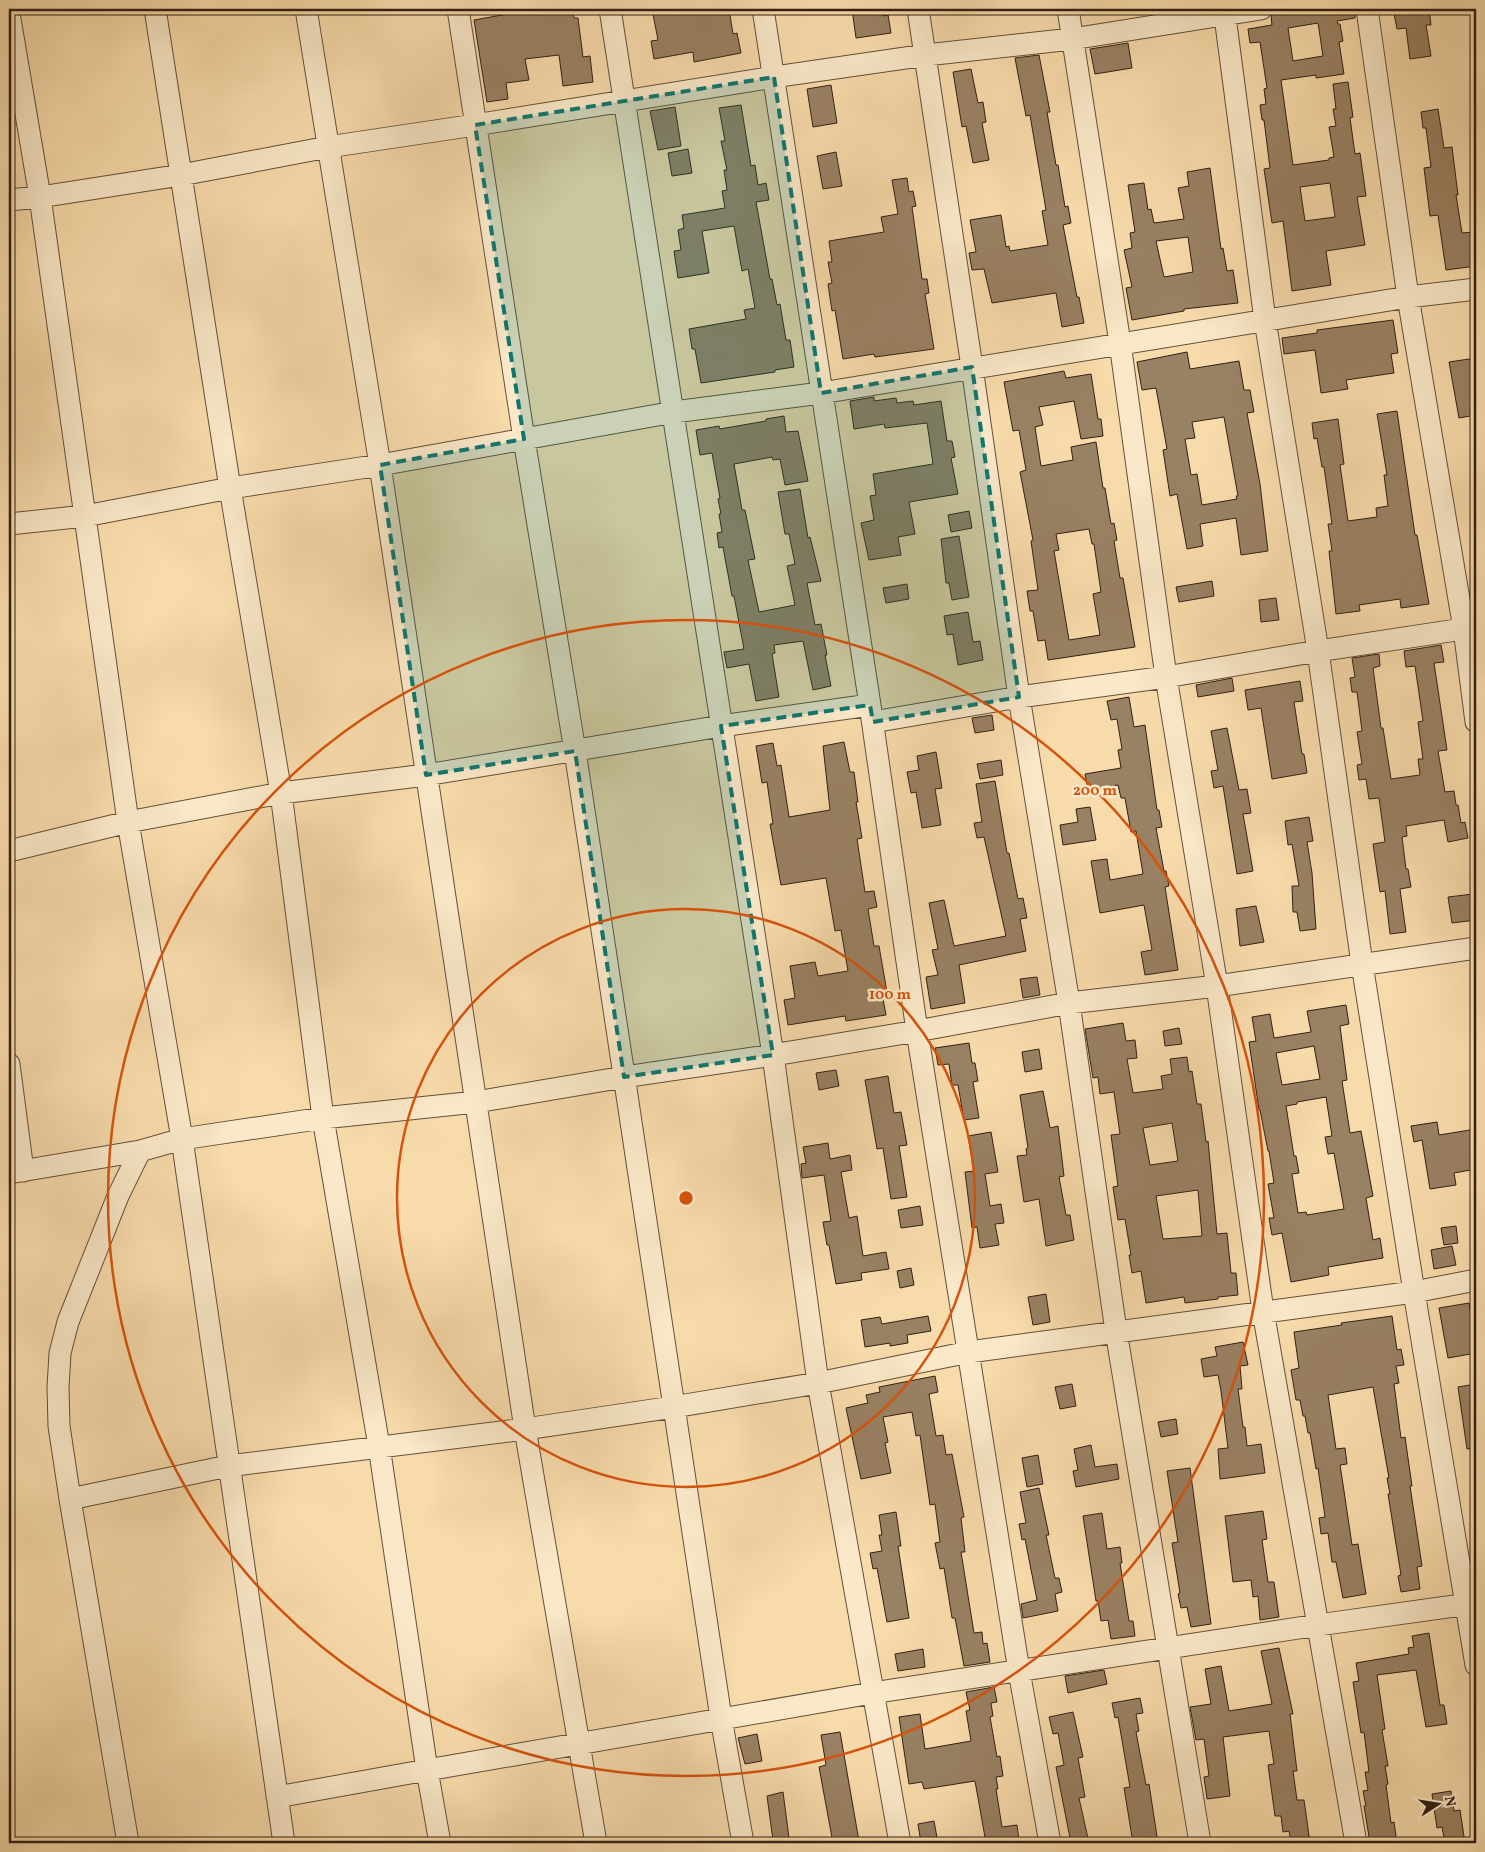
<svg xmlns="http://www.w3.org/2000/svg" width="1485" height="1852" font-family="Vollkorn,serif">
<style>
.building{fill:#998163;stroke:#322014;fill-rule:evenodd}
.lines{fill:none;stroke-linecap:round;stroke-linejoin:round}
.street-casing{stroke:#644f3a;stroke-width:23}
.street{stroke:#fae8c8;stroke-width:21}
.marked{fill:#0f766e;fill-opacity:0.2;stroke:#0f766e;stroke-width:4;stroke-dasharray:10 6;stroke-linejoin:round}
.ring{fill:none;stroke:#d6530d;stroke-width:2.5}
.centre{fill:#d6530d;stroke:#fae8c8;stroke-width:2.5}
.ring-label{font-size:15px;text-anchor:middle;font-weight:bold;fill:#d6530d;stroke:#fae8c8;stroke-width:5;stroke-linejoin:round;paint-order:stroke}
</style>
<rect width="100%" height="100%" fill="#f8dbab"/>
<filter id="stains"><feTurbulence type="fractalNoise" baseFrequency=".004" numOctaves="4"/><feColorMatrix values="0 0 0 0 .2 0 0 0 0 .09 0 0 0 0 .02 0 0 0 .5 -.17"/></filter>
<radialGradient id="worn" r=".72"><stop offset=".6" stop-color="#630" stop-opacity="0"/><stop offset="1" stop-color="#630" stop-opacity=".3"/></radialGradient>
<!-- building -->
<path class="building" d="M535,9H573L574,18H578L583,57L590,56L593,82L563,86L559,55L525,59L529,80L506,83L508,99L487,102L474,20Z
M652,9H729L733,34L737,33L741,53L694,62L693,52L654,59L651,41L658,40Z
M852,9H882L883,16L888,15L891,33L856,38Z
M1301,9H1355V18L1337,21L1338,24H1340L1343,41L1339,42L1344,74L1316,78V75L1281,80L1293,165L1329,160V158L1334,157L1329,127L1336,126L1333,109H1336L1333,84L1348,82L1353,117L1350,118L1355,154L1360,153L1366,196L1357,197L1365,245L1326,251L1331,285L1292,291L1283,221L1272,223L1264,169L1270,168L1264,120H1262L1260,105L1266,104L1264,89L1267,88L1260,42L1250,43L1248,29L1272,25L1271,16L1273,13ZM1318,23L1323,56L1293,61L1288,28ZM1330,183L1335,217L1305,221L1300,187Z
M1403,9H1429L1431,25H1426L1431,56L1410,59L1406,28L1397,29L1394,13L1404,12Z
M1128,43L1132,68L1095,74L1090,49Z
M1039,55L1050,112H1047L1056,165H1058L1065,207L1068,206L1071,223L1063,225L1077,297H1079L1084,323L1062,327L1056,293L992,303L984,269L972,270L969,253L976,252L970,220L1001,215L1006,247L1009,246L1010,251L1048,245L1042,211L1046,210L1030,115L1026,116L1015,58Z
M971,69L978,103L983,102L986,122L982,123L989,160L973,163L966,126L962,127L953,72Z
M831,85L837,123L813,127L807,89Z
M741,105L751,166L755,165L758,185L766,183L769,200L756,202L770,279H772L777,305L780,304L786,340H790L794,367L775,370V372L701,383L695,349H692L689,329L746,319L744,310L755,308L748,269L742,271L734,226L702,231L709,273L678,278L674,251L681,250L678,230L684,228L682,215L725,208L722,191L727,190L724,170H727L721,141H725L719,108Z
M675,107L681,146L658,150L650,111Z
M1438,109L1444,148L1452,147L1458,195H1456L1462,233L1474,232L1476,266L1446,270L1438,215L1430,216L1424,168L1431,167L1426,128H1423L1421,112Z
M688,149L692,173L672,176L668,153Z
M836,152L842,186L823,189L817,156Z
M1210,168L1221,249L1223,248L1227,271L1233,270L1238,303L1184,309V311L1132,320L1126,288L1132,287L1124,250L1132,248L1130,233L1135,232L1128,185L1144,183L1148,210L1151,209L1154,223L1184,219L1178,188L1189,186L1187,172ZM1188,237L1193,272L1164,277L1156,241Z
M907,178L909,192L913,191L916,206L912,207L922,279H927L929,293L925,294L934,349L875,357L874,354L843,359L835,310L832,311L828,284L832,283L828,262H832L829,241L884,232L881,217L898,214L892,180Z
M1393,320L1398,353L1391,354L1394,373L1346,380L1348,389L1321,393L1315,350L1284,354L1282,338L1317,333V330Z
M1187,352L1190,369L1239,361L1244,390H1250L1254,412L1247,413L1260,484L1268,551L1241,555L1236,518L1200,524L1203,546L1187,549L1177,494L1170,496L1163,450L1167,449L1156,388L1142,390L1137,362ZM1224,417L1238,496H1236L1237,499L1202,505L1197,474L1191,475L1185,439L1195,438L1192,422Z
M1476,358V415L1459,418L1449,362Z
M1064,371L1066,378L1091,374L1098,419H1101L1103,436L1081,439L1074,401L1039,407L1043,425L1035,427L1041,466L1073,460L1071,447L1096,442L1103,488H1105L1111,524L1114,523L1117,540L1114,541L1120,578H1123L1135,647L1048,660L1045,640L1038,641L1033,611H1030L1027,591L1038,590L1031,541L1033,540L1020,472L1026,470L1019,430L1013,431L1004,382ZM1089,529L1092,544H1094L1101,592L1093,594L1100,635L1069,640L1054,551L1059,550L1056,534Z
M874,397V401L896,398L897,403L913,401L914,405L941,401L947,441H952L955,457L951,458L958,494L909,502L915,534L898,537L901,555L869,560L861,523L874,520L870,496L876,495L873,474L933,464L927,423L885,428L884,424L854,429L850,401Z
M1397,411L1415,535H1417L1429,604L1401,608L1400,599L1359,605L1360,611L1336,614L1329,551H1332L1328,524H1332L1324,467H1322L1317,438L1314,439L1312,423L1338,419L1344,464L1340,465L1348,521L1377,517L1376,508L1388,506L1384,475H1387L1377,414Z
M784,416L786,432L798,431L808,481L785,485L780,459L773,460L772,457L734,464L742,510H745L755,559L748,560L759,612L795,605L787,566L795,564L789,534H785L778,492L800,489L808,538L810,537L821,581L807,583L815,625L821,624L827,655H825L831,686L813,690L803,641L774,645L775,653L772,654L779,697L756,701L749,664L727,668L724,652L744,649L734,596H732L723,547L719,548L717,533L722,532L719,514H721L718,499L720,498L712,453L700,455L696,430L719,426L720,429L766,421V419Z
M969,511L972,528L951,532L948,515Z
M959,536L969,597L952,600L949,583H946L941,539Z
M1212,581L1214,596L1179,602L1176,587Z
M907,584L909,599L886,603L883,588Z
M1276,598L1279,620L1261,622L1259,600Z
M968,612L973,642L980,641L983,660L958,665L953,634L947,635L944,616Z
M1441,645L1444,662L1434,663L1447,750L1438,751L1445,792L1454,791L1456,805H1458L1461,823L1465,822L1468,838L1448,842L1444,820L1406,826L1407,836L1402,837L1406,869H1408L1411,887L1400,889L1406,932L1390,934L1385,891L1380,892L1373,844L1385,842L1379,798L1369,799L1366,779L1359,780L1357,765L1362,764L1357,732L1362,731L1357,692H1352L1350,678L1355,677L1352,658L1379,654L1380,666L1373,668L1381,728H1383L1391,779L1420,775L1418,759H1423L1418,722L1423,721L1415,666L1406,667L1404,651Z
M1232,678L1234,691L1198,697L1196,685Z
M1300,681L1303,701L1294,702L1302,754H1304L1307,773L1272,779L1261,708L1248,710L1245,690Z
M1129,697L1134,727L1145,725L1157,810H1159L1162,827L1156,828L1164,871H1166L1169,886L1165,887L1178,970L1145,975L1141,952L1152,950L1144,905L1100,913L1091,861L1107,859L1110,880L1143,874L1136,831L1131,832L1125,798H1121L1118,785L1088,790L1085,774L1121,768L1118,750L1122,749L1117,719L1111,720L1107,701Z
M992,715L994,730L975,733L972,718Z
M1227,728L1239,790L1247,789L1251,813L1243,814L1253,871L1237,874L1223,786L1214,788L1211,771L1218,770L1211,731Z
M844,742L850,772H854L858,802H856L862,838L857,839L865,892L874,891L877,907L868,909L874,946H879L888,998L883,999L886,1015L846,1021L845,1016L788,1025L784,1000L795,998L790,966L815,962L818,976L848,971L841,930L835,931L826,878L781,885L770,824H773L767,782L762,783L756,746L773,743L777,766L781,765L789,817L830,810L823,746Z
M936,752L942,788L935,789L941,825L922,828L916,792L911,793L907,772L919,770L917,756Z
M1001,760L1003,775L980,779L977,764Z
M995,781L1007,853H1009L1018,899L1023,898L1027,918L1020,919L1026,951L959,965L965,1003L931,1009L926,977L938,975L932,950L938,949L929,903L944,900L954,946L1006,936L984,837L977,838L974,823L982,822L976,784Z
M1090,807L1096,840L1063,845L1060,825L1078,822L1076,809Z
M1309,817L1313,841L1307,842L1312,873L1316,929L1300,931L1297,912H1293L1292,886H1299L1292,844L1288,845L1285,821Z
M1473,894L1476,920L1452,923L1448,897Z
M1256,906L1264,942L1240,946L1236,909Z
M1037,977L1040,995L1023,998L1020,979Z
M1346,1005L1349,1024L1340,1026L1347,1080L1342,1081L1350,1133L1361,1131L1373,1196L1366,1198L1373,1240L1380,1238L1383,1258L1328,1267L1329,1275L1291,1282L1282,1233L1272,1235L1269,1218H1274L1268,1184L1274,1183L1269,1151H1268L1260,1110H1259L1249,1042L1256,1041L1252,1017L1270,1014L1274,1038L1311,1032L1307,1011ZM1314,1046L1320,1079L1282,1085L1276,1053ZM1326,1097L1332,1136L1325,1137L1328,1154L1334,1153L1344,1209L1307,1215L1306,1212L1298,1213L1292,1174L1299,1173L1296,1156H1294L1286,1106L1297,1104V1102Z
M1123,1023L1126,1041L1135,1040L1137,1058L1127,1059L1133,1093L1163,1089L1161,1076L1172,1074L1170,1059L1187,1057L1189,1072L1192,1071L1197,1104H1201L1206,1142L1208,1141L1217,1234L1227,1233L1231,1273H1236L1238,1295L1218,1297V1299L1185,1303L1184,1297L1146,1303L1141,1271L1132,1273L1129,1255H1131L1125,1219L1118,1220L1113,1187L1118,1186L1111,1135L1120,1134L1114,1092L1100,1094L1098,1077L1093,1078L1085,1029ZM1172,1123L1178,1161L1150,1165L1143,1128ZM1198,1190L1202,1236L1163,1239L1156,1196Z
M1179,1028L1182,1044L1165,1046L1163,1031Z
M969,1043L972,1063H975L978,1081L973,1082L979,1118L964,1120L958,1085H952L949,1064L938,1065L935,1048Z
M1039,1049L1042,1069L1025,1072L1022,1052Z
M836,1070L839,1086L819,1090L816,1073Z
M888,1076L894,1113L901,1112L907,1145L899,1146L907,1197L891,1199L883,1148L877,1149L865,1080Z
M1043,1091L1050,1128L1058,1126L1064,1176L1059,1177L1066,1215H1070L1074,1240L1046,1246L1039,1199L1024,1202L1017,1156L1027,1155L1026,1149L1028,1148L1020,1095Z
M1437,1122L1439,1135L1476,1129V1169L1454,1173L1456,1185L1430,1189L1422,1140L1414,1142L1411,1126Z
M991,1132L998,1172L985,1174L990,1206L1001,1204L1004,1223L995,1224L999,1245L980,1248L977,1227L972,1228L965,1172L974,1171L968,1136Z
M828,1143L830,1159L850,1155L852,1170L841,1172L849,1218L857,1216L863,1256L886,1252L889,1269L861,1273L862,1280L836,1284L829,1245H827L823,1222L831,1221L824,1175L802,1178L801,1164L806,1163L803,1147Z
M920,1206L923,1225L901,1228L898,1210Z
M1456,1226L1458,1243L1444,1245L1441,1228Z
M1452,1246L1456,1265L1434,1269L1431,1250Z
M911,1268L914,1285L900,1288L897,1271Z
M1046,1294L1050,1322L1033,1325L1028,1297Z
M1469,1303L1475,1337H1476V1353L1448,1358L1439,1308Z
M928,1316L931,1331L907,1335L908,1343L890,1346V1343L865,1347L861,1320L880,1317L882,1324Z
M1392,1316L1397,1350L1401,1349L1404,1365L1396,1366L1399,1383L1394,1384L1401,1438L1405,1437L1412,1486H1410L1422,1566L1417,1567L1420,1589L1401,1592L1398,1576L1401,1575L1388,1494H1390L1387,1478H1389L1373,1387L1328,1395L1336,1449L1345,1448L1347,1464L1340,1465L1344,1491L1352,1545L1358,1544L1366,1594L1343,1598L1336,1562H1332L1328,1533L1321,1534L1319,1518L1325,1517L1318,1468L1316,1469L1310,1433H1308L1305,1416H1303L1300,1400H1296L1291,1370L1299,1368L1294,1332L1342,1325L1341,1323Z
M1243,1342L1248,1365L1240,1366L1242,1389H1238L1243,1427H1245L1247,1446L1261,1444L1265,1473L1220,1479L1218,1449L1228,1448L1221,1391L1218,1375L1204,1377L1201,1359L1217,1356L1215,1347Z
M935,1376L938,1392L929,1394L936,1436L943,1435L946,1455L952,1454L964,1517L961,1518L965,1552H961L974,1633L982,1632L983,1644L987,1643L990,1662L964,1666L955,1618H952L944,1568L940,1569L935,1543L940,1542L935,1504L930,1505L920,1435L916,1436L912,1412L883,1417L888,1442L885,1443L891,1473L861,1479L846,1408L868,1403L866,1395L880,1392L879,1387Z
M1072,1384L1076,1406L1060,1409L1055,1387Z
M1476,1384V1448L1467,1449L1458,1387Z
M1176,1419L1178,1434L1161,1437L1158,1422Z
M1091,1445L1095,1467L1117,1464L1119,1479L1076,1487L1073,1471L1078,1470L1074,1449Z
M1038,1455L1043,1484L1027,1487L1022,1458Z
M1190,1468L1211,1624L1191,1627L1187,1607L1181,1608L1178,1594L1180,1593L1172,1543L1178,1542L1167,1471Z
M1039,1488L1049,1535H1046L1055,1578H1059L1062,1592L1055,1594L1058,1611L1023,1618L1021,1604L1037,1600L1025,1539L1022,1540L1019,1524L1026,1523L1020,1492Z
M1263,1511L1267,1539L1262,1540L1268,1582H1274L1279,1617L1260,1620L1258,1596L1253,1597L1251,1580L1233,1582L1225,1516Z
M896,1512L901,1546H898L909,1618L887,1622L877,1568L873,1569L870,1553L882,1551L879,1535H882L879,1515Z
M1102,1513L1107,1549L1120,1547L1122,1563H1120L1129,1621H1133L1135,1636L1111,1639L1108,1620L1101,1621L1098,1601H1096L1083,1516Z
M1429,1633L1440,1705H1444L1447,1724L1426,1727L1416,1670L1377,1675L1385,1729L1382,1730L1388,1766H1385L1388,1784L1386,1785L1391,1823L1394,1822L1397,1843H1370L1364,1806H1366L1363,1791L1368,1790L1365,1772H1369L1364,1732L1361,1733L1353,1682L1359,1681L1356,1663L1409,1654L1408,1648L1414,1647L1412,1636Z
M1279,1648L1293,1714H1290L1297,1771H1293L1297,1800H1304L1310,1843H1291L1289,1831L1283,1832L1281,1816H1275L1268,1765L1274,1764L1269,1731L1223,1737L1230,1796L1207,1799L1204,1777L1209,1776L1204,1739L1196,1740L1190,1707L1211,1704L1205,1669L1221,1666L1229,1711L1272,1704L1261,1651Z
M923,1649L925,1667L898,1671L895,1654Z
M1104,1670L1107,1684L1068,1693L1065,1676Z
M994,1687L997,1702L991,1703L993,1716L990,1717L997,1757L1000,1756L1003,1776L996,1777L998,1789H996L1002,1827L1017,1825L1019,1840L986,1843L975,1781L924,1789L922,1782L909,1784L899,1717L920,1714L925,1749L971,1741L966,1711L970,1710L966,1692Z
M1140,1698L1143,1713L1136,1714L1139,1731L1136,1732L1146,1785L1149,1784L1158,1843H1133L1124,1788L1130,1787L1118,1717L1115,1718L1112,1703Z
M1073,1712L1083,1757L1078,1758L1085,1797L1079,1798L1089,1843H1071L1056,1767L1064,1765L1058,1733L1053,1734L1049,1717Z
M840,1732L859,1841L847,1843H833L819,1767L826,1765L821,1735Z
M757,1734L762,1761L745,1764L738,1738Z
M1451,1791L1454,1811L1460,1810L1465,1843H1445L1442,1827L1437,1828L1432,1794Z
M783,1792L789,1838L773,1840L767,1796Z
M934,1821L938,1843H921L918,1824Z"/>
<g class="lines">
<defs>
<path id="street" d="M155,9L230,488L281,793L323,1118L379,1446L427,1770L440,1843
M306,9L380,465L525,1429L596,1843
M458,9L524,439L575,751L721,1718L743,1843
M610,9L773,1055L818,1383L900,1843
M763,9L870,705L917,1031L1019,1671L1050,1843
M918,9L972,367L1019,697L1069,1003L1116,1331L1200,1843
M1068,9L1120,343L1166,677L1217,986L1263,1311L1356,1843
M1224,9L1265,320L1318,651L1362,964L1414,1292L1476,1665
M1367,9L1408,297L1464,629L1476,722
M9,13L40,197L128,822L182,1139L284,1843
M9,200L40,197L181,175L328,147L475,125L774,77L926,55L1072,39L1261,9
M9,524L85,516L230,488L380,465L674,412L821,393L1408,297L1476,289
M873,722L1019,697L1166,677L1318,651L1476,627
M9,851L128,822L281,793L426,775L721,726L870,705
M9,1064L23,1171
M9,1173L140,1151L182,1139L323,1118L476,1102L624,1077L773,1055L917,1031L1069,1003L1217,986L1476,948
M70,1499L228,1466L525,1429L673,1407L818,1383L969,1352L1414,1292L1476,1280
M277,1797L427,1770L872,1693L1318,1625L1476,1603
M128,1843L70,1499L59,1426L58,1388L60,1353L68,1322L118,1196L140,1151"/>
</defs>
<!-- street casing -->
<use href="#street" class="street-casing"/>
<!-- street -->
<use href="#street" class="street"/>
</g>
<!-- marked area -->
<path class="marked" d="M774,77L821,393L972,367L1019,697L873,722L870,705L721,726L773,1055L624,1077L575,751L426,775L380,465L524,439L475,125Z"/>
<!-- distance rings -->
<g class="ring">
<circle cx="686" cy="1198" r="289"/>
<circle cx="686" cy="1198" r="578"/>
</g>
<circle cx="686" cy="1198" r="8" class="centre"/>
<g class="ring-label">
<text x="1095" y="795">200 m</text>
<text x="890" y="999">100 m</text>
</g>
<!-- margin -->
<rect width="1485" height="1852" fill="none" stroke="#f8dbab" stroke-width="30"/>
<rect x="10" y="10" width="1465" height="1832" fill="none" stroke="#322014" stroke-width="2.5"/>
<rect x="15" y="15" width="1455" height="1822" fill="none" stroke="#322014"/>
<!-- north arrow -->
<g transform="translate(1438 1804) rotate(78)" stroke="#fae8c8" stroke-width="4" paint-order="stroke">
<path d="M0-4L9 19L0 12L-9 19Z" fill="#322014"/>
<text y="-8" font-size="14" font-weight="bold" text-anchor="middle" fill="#322014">N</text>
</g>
<rect width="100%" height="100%" filter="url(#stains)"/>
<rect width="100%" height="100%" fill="url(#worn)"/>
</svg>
